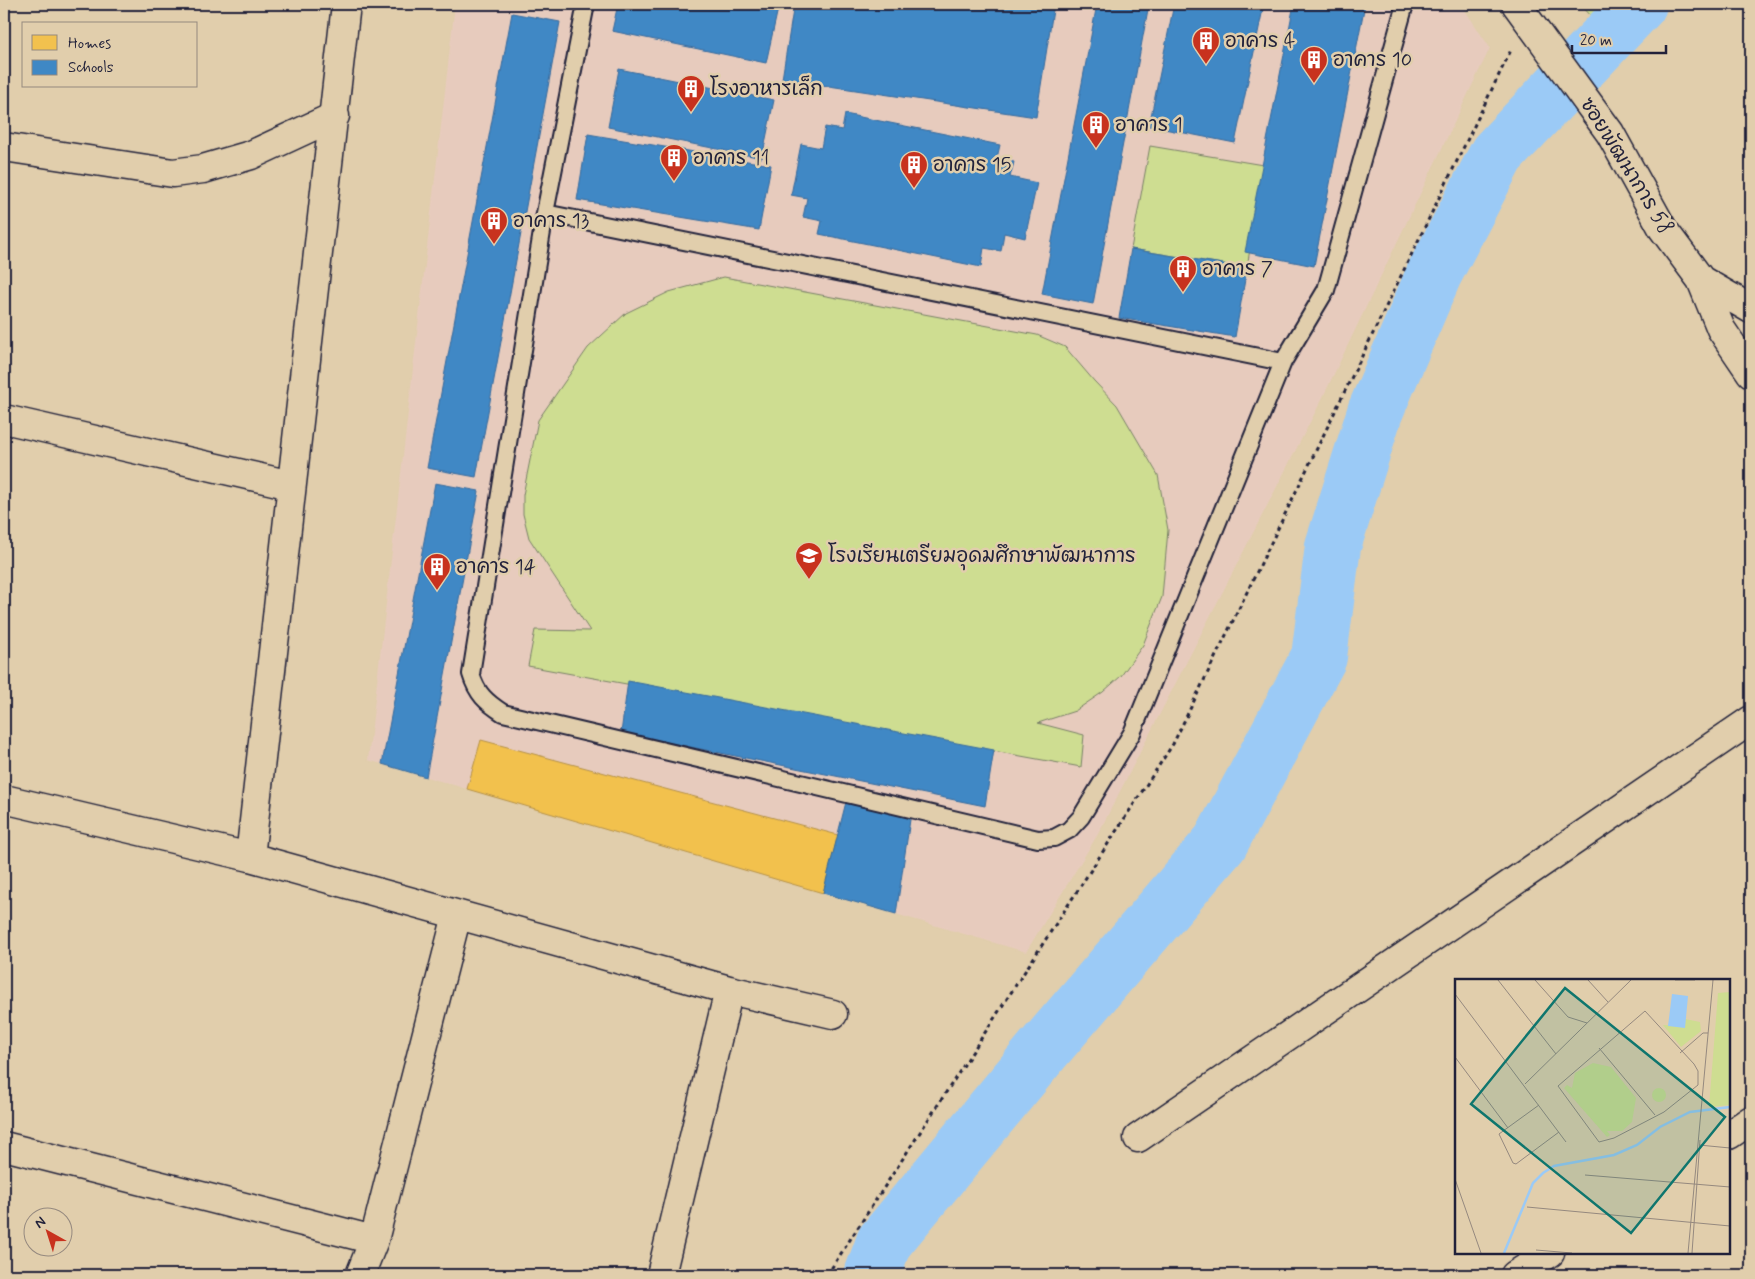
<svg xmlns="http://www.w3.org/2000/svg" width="1755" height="1279" font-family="Mynerve,'Playpen Sans Thai',sans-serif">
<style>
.built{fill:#e7cbbd}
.green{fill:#cedd91;stroke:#788066}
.homes{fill:#f2c14e;stroke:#b49148}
.schools{fill:#3f88c5;stroke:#36699c}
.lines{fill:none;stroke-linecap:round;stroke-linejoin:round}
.river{stroke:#9bcaf6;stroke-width:56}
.lane-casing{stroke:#22223b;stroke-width:20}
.street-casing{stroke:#22223b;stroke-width:31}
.path{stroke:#22223b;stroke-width:3;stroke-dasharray:4 4;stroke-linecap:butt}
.lane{stroke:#e1ceac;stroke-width:16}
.street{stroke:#e1ceac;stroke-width:28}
.labels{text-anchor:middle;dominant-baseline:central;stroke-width:5;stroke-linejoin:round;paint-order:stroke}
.poi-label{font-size:20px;fill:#22223b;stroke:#e1ceac;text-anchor:start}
.street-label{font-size:20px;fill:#22223b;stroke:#e1ceac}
.inset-river{fill:none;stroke:#9bcaf6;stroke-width:2.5}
.inset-road{fill:none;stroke:#95897f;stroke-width:1}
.view{fill:#0f766e;fill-opacity:0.15;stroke:#0f766e;stroke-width:2.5}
.inset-edge{fill:none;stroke:#22223b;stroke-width:2.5}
</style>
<rect width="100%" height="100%" fill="#e1ceac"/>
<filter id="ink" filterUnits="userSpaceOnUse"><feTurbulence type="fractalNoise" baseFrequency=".02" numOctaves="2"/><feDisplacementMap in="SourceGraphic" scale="10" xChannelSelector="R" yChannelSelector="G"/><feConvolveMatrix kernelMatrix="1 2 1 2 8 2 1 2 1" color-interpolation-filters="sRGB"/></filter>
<g filter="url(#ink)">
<!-- built -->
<path class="built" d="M455,4H1461L1490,48L1322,399L1098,834L1026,952L368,760Z"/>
<!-- green -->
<path class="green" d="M1580,4H1609L1594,19Z
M1150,146L1263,165L1247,268L1131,249Z
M724,277L1037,335L1065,347L1094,381L1117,405L1158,475L1168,530L1162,597L1143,645L1121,676L1103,692L1075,711L1038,723L1084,735L1081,767L528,666L535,630L590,631L529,538L523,514V495L538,420L588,348L626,313L669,292Z"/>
<!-- homes -->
<path class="homes" d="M481,740L838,835L823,893L467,789Z"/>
<!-- schools -->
<path class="schools" d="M618,4H779L766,63L612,31Z
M794,4H1054L1036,117L782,79Z
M1097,4H1149L1093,304L1042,294Z
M1174,4H1264L1235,143L1149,126Z
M1294,4H1365L1314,266L1245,252Z
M512,13L560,22L476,477L427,468Z
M619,69L774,100L762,158L608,127Z
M845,114L1000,145L997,158L1014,162L1010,177L1037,183L1025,238L1004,233L1001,251L984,248L981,267L819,234L822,221L803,217L807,198L791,195L801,144L821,148L825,127L842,130Z
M588,134L771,165L759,230L577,200Z
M1131,249L1247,268L1235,337L1119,318Z
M435,483L479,491L426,777L382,764Z
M628,681L994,750L985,806L621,733Z
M846,802L911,813L896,914L823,893Z"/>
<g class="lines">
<!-- river -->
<path class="river" d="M872,1275L884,1242L1043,1050L1220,843L1319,657L1333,546L1375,412L1434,274L1497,154L1639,4"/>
<defs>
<path id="lane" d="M586,4L545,213L471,674C477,694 486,702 503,713L1038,839L1054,838L1069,830L1081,817L1132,733L1283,362L1326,290L1405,4
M545,213L1283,362"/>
<path id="street" d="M1516,4L1610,133L1663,229L1701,280L1721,329L1751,373
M4,147L173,173L203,169L251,155L335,116
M1701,280L1751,309
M4,419L291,485
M4,799L250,857L729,990L833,1014
M250,857L346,4
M1729,1135L1751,1120
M1138,1138L1751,720
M4,1146L374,1240
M360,1275L374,1240L457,915
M661,1275L729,990
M1515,1275L1550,1253"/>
</defs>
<!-- lane casing -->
<use href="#lane" class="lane-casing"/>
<!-- street casing -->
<use href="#street" class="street-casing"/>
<!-- path -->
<path class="path" d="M827,1275L1173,744L1512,48"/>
<!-- lane -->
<use href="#lane" class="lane"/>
<!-- street -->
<use href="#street" class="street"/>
</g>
</g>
<!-- icons -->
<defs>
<symbol id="building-pin" viewBox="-11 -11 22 30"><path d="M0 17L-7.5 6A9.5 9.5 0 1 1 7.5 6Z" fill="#c8321e" stroke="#e1ceac"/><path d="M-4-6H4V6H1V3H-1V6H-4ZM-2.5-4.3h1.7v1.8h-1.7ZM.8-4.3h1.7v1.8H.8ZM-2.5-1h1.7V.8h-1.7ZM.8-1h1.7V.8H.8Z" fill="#fff"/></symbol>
<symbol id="school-pin" viewBox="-11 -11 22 30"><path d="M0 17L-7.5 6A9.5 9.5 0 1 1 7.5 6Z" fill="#c8321e" stroke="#e1ceac"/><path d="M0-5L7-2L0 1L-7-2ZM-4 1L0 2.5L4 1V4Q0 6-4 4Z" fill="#fff"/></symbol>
</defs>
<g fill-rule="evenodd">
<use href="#building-pin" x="1190" y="25" width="32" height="43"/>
<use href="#building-pin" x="1298" y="44" width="32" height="43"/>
<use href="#building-pin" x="675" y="73" width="32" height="43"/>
<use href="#building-pin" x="1080" y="109" width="32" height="43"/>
<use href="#building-pin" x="658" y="142" width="32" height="43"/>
<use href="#building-pin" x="898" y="149" width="32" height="43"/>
<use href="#building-pin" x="478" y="205" width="32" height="43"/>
<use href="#building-pin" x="1167" y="253" width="32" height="43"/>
<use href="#school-pin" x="793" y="540" width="32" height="43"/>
<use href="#building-pin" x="421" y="551" width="32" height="43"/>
</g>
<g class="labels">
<!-- poi labels -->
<g class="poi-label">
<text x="1225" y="41">อาคาร 4</text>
<text x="1333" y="60">อาคาร 10</text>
<text x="710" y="89">โรงอาหารเล็ก</text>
<text x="1115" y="125">อาคาร 1</text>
<text x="693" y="158">อาคาร 11</text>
<text x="933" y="165">อาคาร 15</text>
<text x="513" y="221">อาคาร 13</text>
<text x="1202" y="269">อาคาร 7</text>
<text x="828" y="556">โรงเรียนเตรียมอุดมศึกษาพัฒนาการ</text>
<text x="456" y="567">อาคาร 14</text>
</g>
<!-- street labels -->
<g class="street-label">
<text transform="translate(1626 166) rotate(58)">ซอยพัฒนาการ 58</text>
</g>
</g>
<!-- overview -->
<g transform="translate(1455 979)">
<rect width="275" height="275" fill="#e1ceac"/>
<path d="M275,13V126L254,128L263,14ZM230,40L245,43L246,52L226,68L208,46L229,47ZM138,84L156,88L181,119L177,143L167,152H152L155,156L152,158L109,109L112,106L117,109L120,94ZM197 116a7 7 0 1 1 14 0a7 7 0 1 1-14 0Z" fill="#cedd91"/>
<path d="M217,15L233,17L230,49L213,47Z" fill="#9bcaf6"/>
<path class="inset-river" d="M49,274L78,204L88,194L99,187L159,176L182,166L205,148L235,133L275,128"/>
<path class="inset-road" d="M43,1L101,75M80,1L113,38L132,44M133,1L153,23M220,1H240M0,15L111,163M190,32L239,85L243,92V106L209,133L159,159L144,163L103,107ZM144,69L200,136M225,74L248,54H253M0,78L53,149M70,105L176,1M84,126L44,155L58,184L61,185L104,153M244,166L275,169M130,196L275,208M0,200L26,274M72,228L275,247M81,271L117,274M233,274L258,1M237,274L245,161"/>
<path class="view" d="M110,9L270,138L176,254L16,125Z"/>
<rect width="275" height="275" class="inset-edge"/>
</g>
<!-- margin -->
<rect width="1755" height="1279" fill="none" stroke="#e1ceac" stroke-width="20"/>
<rect x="10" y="10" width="1735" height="1259" fill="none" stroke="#22223b" stroke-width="2" filter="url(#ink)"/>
<!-- legend -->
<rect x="22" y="22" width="175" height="65" fill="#e1ceac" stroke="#95897f"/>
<rect x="32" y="35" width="25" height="15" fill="#f2c14e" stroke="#95897f"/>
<text x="68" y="48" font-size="15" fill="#22223b">Homes</text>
<rect x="32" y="60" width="25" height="15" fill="#3f88c5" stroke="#95897f"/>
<text x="68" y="72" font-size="15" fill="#22223b">Schools</text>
<!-- north arrow -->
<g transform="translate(48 1232) rotate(321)"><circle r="24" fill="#e1ceac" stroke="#95897f"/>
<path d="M0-4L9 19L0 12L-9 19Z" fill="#c8321e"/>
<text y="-8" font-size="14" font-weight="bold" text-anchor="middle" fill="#22223b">N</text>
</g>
<!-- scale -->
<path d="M1572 45v8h94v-8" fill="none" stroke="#22223b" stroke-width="2.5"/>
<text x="1580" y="45" font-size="15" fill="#22223b" stroke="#e1ceac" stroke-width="4" paint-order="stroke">20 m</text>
</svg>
